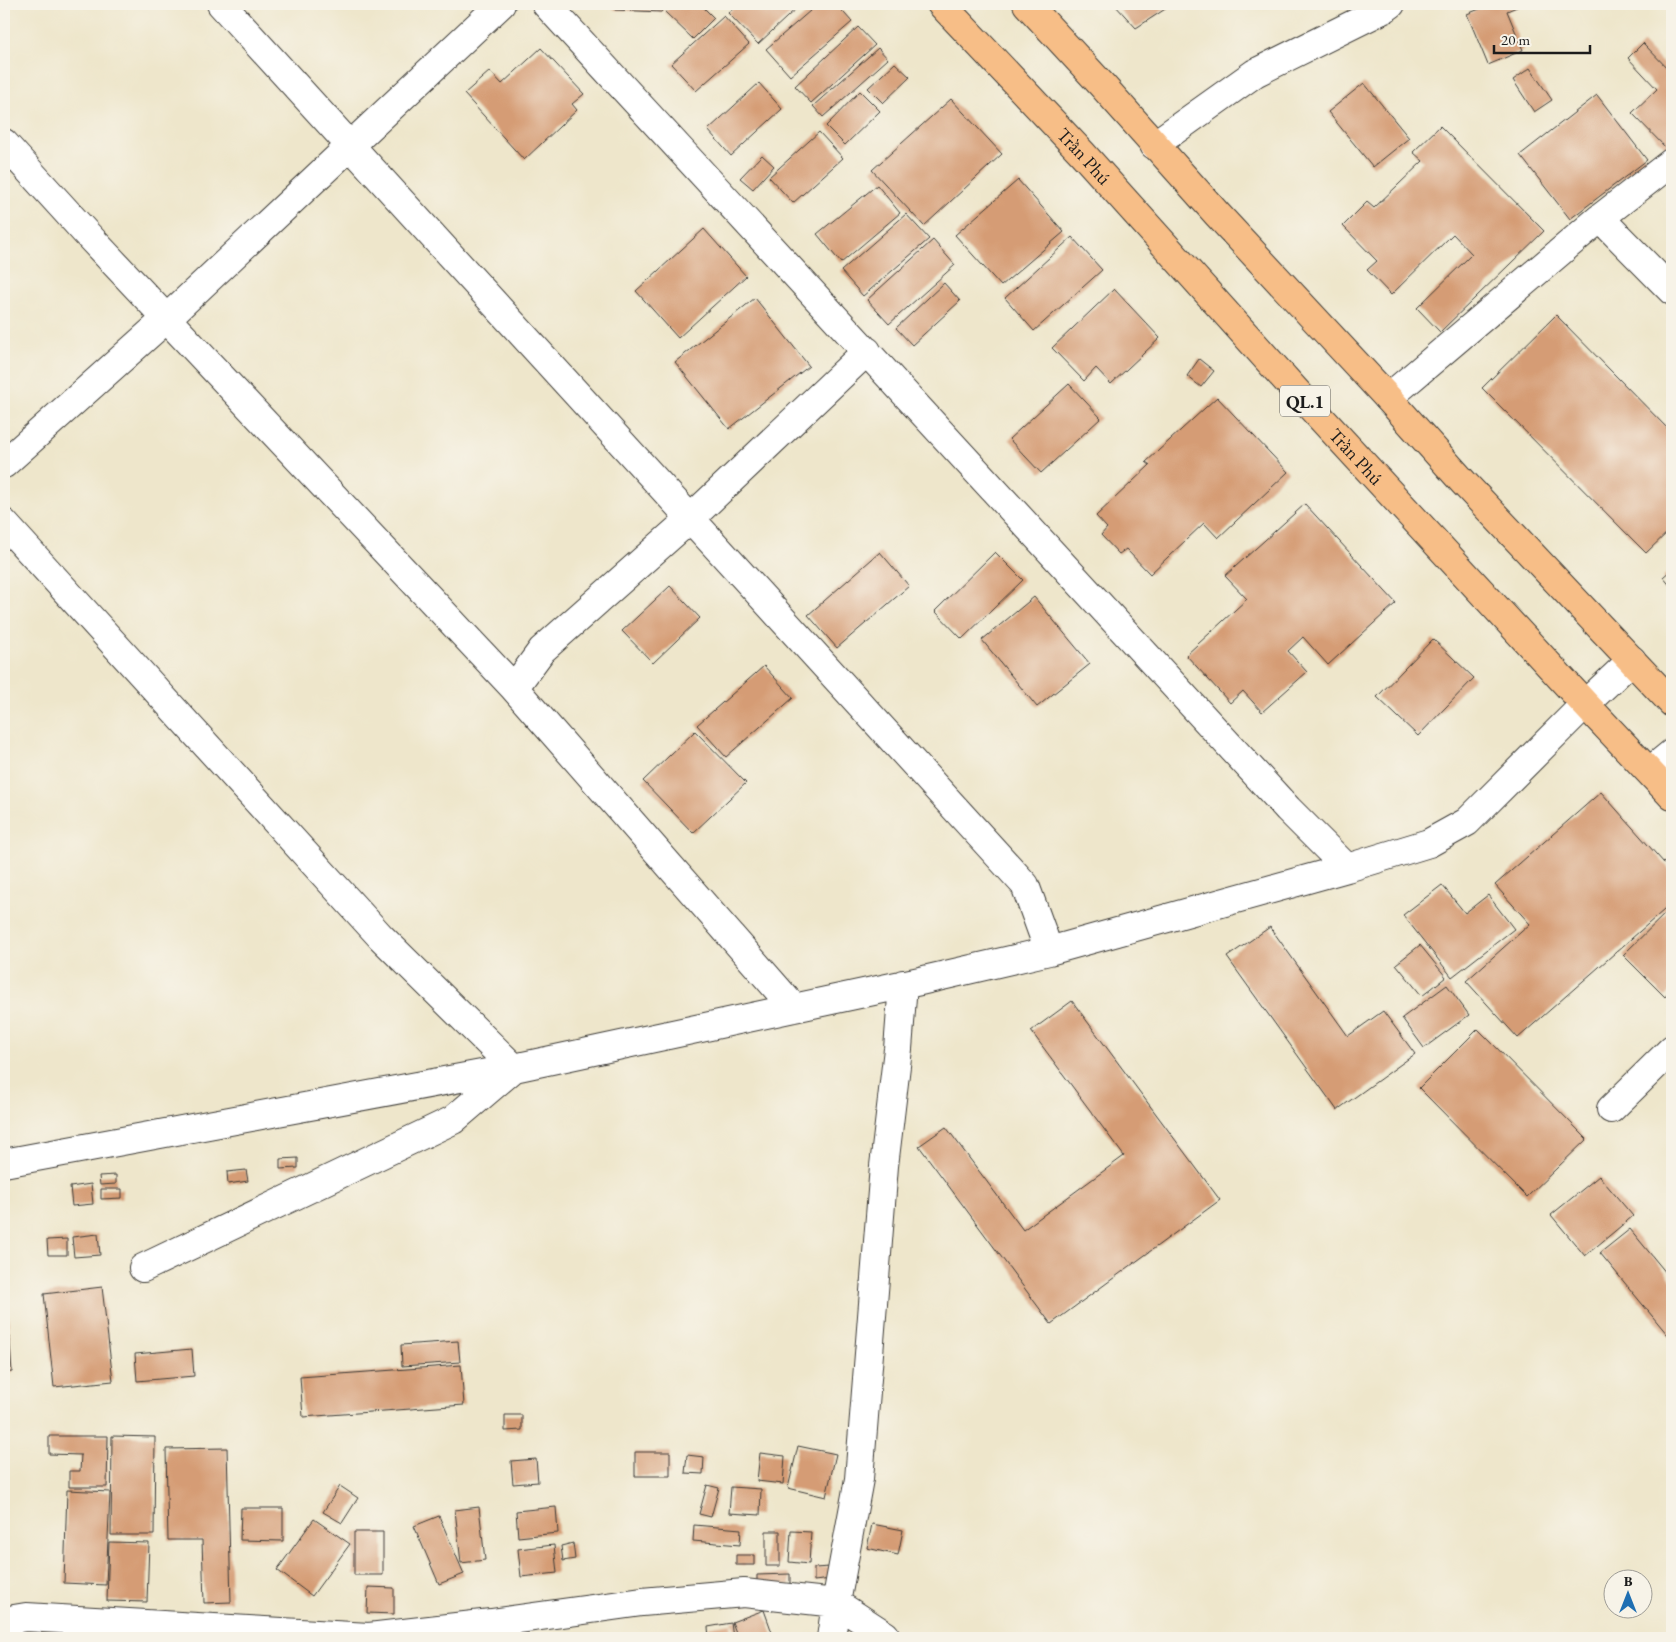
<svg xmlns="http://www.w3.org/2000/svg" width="1676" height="1642" font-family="'EB Garamond',serif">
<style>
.building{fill:#d59c74}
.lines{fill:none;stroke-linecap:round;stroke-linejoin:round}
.minor-casing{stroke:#3c3a36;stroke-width:30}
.major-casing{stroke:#3c3a36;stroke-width:30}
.minor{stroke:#fff;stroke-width:28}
.major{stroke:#f7be87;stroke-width:28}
.labels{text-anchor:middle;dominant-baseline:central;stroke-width:4.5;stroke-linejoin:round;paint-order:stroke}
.shield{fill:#f7f3e8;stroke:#5e5c59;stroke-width:1}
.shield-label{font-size:18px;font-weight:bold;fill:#1c1c1c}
.street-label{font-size:19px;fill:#1c1c1c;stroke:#f7f3e8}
</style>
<rect width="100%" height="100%" fill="#f7f3e8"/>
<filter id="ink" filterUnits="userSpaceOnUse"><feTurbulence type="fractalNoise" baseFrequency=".02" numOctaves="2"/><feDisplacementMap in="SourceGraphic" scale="10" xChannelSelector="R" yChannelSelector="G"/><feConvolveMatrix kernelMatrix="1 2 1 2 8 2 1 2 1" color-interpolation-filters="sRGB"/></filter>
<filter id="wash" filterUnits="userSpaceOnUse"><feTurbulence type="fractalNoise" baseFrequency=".0096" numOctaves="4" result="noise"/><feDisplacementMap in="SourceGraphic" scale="20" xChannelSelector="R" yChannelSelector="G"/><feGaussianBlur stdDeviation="1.12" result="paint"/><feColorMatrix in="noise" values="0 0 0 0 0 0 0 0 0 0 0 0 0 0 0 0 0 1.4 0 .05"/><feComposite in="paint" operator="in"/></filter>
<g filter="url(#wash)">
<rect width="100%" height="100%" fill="#eee6cb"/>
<g id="blocks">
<!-- building -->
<path class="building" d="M610,4H670L661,12L615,10Z
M673,4H700L714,18L693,39L665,12Z
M738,4H801L758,44L728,13Z
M818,4H836L852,22L790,76L766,49Z
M1114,4H1173L1136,28Z
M1492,4H1524L1507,11L1523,50L1488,65L1467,14Z
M724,16L749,44L696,91L671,64Z
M858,27L875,45L811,103L795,86Z
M1643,43L1672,73V146L1668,150L1632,113L1657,89L1628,58Z
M541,48L584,94L572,104L577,110L524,160L464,94L490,71L502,84Z
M878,48L888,59L823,117L813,106Z
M895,63L910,77L883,103L868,88Z
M1530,68L1552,100L1534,112L1513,80Z
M759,83L782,109L731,156L708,130Z
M1364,83L1409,138L1373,167L1328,112Z
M860,91L880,111L845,145L826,126Z
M1597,95L1647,160L1570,219L1520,155Z
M951,99L1002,154L924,226L872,170Z
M1440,126L1544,231L1440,332L1417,308L1472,254L1453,234L1391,295L1367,270L1377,261L1343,226L1367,202L1374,208L1423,161L1413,152Z
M819,132L843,158L793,203L769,177Z
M762,155L774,166L753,189L740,178Z
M1018,180L1064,232L1001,286L955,235Z
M877,185L900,213L841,263L817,234Z
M906,214L929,239L863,296L841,271Z
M704,229L746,276L678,338L636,291Z
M1072,237L1102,270L1034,331L1005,298Z
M933,240L955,265L889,324L867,300Z
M944,283L960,301L912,345L896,328Z
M1114,289L1160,338L1111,384L1096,368L1084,381L1052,348Z
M755,298L809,366L729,429L675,362Z
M1556,315L1672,433V528L1646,553L1482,388Z
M1199,359L1214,371L1201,387L1187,376Z
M1069,384L1101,418L1041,473L1009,439Z
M1217,397L1288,472L1218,538L1204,523L1150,574L1126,549L1119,554L1101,535L1107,528L1096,516L1150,465L1146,462Z
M1305,504L1396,603L1328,665L1303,637L1288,651L1307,672L1262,712L1243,691L1230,703L1186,655L1247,599L1225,576Z
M880,552L909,586L837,648L808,615Z
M995,552L1023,580L962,639L935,611Z
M1672,569V588L1663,577Z
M670,586L700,618L653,663L622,631Z
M1034,597L1090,664L1037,707L982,640Z
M1433,639L1474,678L1418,736L1377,697Z
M764,666L793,698L726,757L697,725Z
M695,731L746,783L693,833L643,781Z
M1601,792L1672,872V903L1518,1038L1466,981L1530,924L1495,885Z
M1442,885L1465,913L1488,895L1514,929L1452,977L1403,915Z
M1672,907V989L1665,997L1623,955Z
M1270,927L1348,1036L1383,1011L1415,1054L1337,1110L1227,957Z
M1420,945L1446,977L1422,996L1396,964Z
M1447,985L1469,1015L1424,1048L1402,1018Z
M1072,1001L1220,1200L1051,1324L919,1146L946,1127L1023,1230L1124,1156L1031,1031Z
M1478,1029L1587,1139L1527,1197L1419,1088Z
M298,1158V1168L280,1169V1159Z
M246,1170L248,1181L228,1184L227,1172Z
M116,1175V1184L100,1185L99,1176Z
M1599,1176L1633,1216L1585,1256L1551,1215Z
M91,1184L93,1204L72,1206L70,1187Z
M101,1189H122V1198L101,1199Z
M1630,1229L1672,1280V1340L1600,1253Z
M98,1234L100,1255L74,1257L72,1237Z
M67,1239V1255H48L47,1240Z
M102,1287L113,1381L54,1387L44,1294Z
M8,1314L12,1372L4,1373V1315Z
M458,1341L460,1362L402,1366L401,1345Z
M192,1349L194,1376L137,1381L135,1354Z
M461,1365L464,1405L303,1417L300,1377Z
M505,1415H522V1430L505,1431Z
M49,1436H108L107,1487H69V1471H80L81,1455L49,1454Z
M112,1436L155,1437L154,1535H111Z
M798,1446L836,1454L826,1497L788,1488Z
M227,1448L231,1602L204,1603L202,1540H168L166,1449Z
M635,1452H670V1476H635Z
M760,1453L785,1456L783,1484L757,1481Z
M687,1455L704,1457L703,1474L685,1473Z
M536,1459L538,1482L513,1484L511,1461Z
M707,1485L719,1488L711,1517L699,1514Z
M340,1486L358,1498L342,1523L323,1512Z
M731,1487L761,1489L760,1515L729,1513Z
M67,1490L110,1492L106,1585L64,1583Z
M479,1507L485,1560L461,1563L455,1510Z
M556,1507L558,1533L518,1537L516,1511Z
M241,1508H283V1541L240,1540Z
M439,1516L464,1574L439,1584L414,1526Z
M314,1519L350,1544L312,1596L277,1570Z
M872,1524L903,1530L898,1555L867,1548Z
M694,1525L741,1529L740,1545L693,1541Z
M766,1531H780V1566H766Z
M791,1531L811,1532L809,1564L789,1562Z
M354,1532H383V1575H354Z
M109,1542L149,1543L147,1602L107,1601Z
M573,1543L575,1559L563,1561L561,1546Z
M554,1545L557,1573L521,1577L518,1549Z
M736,1555H754V1565H736Z
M830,1567L831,1579L814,1581V1568Z
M790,1574V1585L757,1586V1575Z
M368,1587L394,1588V1614L367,1613Z
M764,1610L774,1638H738L732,1622Z
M731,1623L733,1638H709L708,1627Z"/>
</g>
</g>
<g filter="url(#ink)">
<use href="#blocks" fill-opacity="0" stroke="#3c3a36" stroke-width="1"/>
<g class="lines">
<defs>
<path id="minor" d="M221,4L1025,885L1049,951
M546,4L1288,809L1347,868
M4,143L85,232L514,688L794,1008
M1154,145L1255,73L1384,9L1391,4
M1600,218L1672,291
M1388,398L1600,218L1672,162
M4,464L166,319L501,4
M4,523L381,937L514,1068L453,1120L143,1268
M514,688L542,650L691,518L867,351
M1650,771L1672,753
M1611,1109L1672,1049
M4,1163L514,1068L920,981L1049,951L1347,868L1429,843L1467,822L1585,704L1632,660
M6,1638L7,1628L14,1619L26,1617L369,1637L491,1623L642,1602L744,1593L836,1603L885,1635
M831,1638L836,1603L859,1479L884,1166L898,1049L903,984"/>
<g id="major">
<path id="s1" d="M941,4L1082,153L1296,391L1585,704L1672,796"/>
<path d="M1027,4L1101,84L1217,214L1388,398L1464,483L1672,703"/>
</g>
</defs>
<!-- minor casing -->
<use href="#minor" class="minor-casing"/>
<!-- major casing -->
<use href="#major" class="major-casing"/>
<!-- minor -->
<use href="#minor" class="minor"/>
<!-- major -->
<use href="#major" class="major"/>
</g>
</g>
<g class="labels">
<!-- shield labels -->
<rect class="shield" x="1280" y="385.5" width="50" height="31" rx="4"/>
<g class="shield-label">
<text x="1305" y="401">QL.1</text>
</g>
<!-- street labels -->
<g class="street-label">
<text stroke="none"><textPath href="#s1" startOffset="209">Trần Phú</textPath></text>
<text stroke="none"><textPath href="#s1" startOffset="614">Trần Phú</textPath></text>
</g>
</g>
<!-- margin -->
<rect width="1676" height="1642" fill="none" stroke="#f7f3e8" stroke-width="20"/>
<!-- north arrow -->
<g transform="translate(1628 1594)"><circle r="24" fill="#f7f3e8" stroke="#9f9d96"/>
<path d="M0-4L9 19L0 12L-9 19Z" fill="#1f6fb2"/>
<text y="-8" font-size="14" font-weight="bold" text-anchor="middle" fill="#1c1c1c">B</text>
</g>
<!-- scale -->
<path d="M1494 45v8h96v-8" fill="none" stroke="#1c1c1c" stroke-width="2.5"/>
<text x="1501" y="45" font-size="15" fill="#1c1c1c" stroke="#f7f3e8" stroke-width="4" paint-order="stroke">20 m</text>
</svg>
